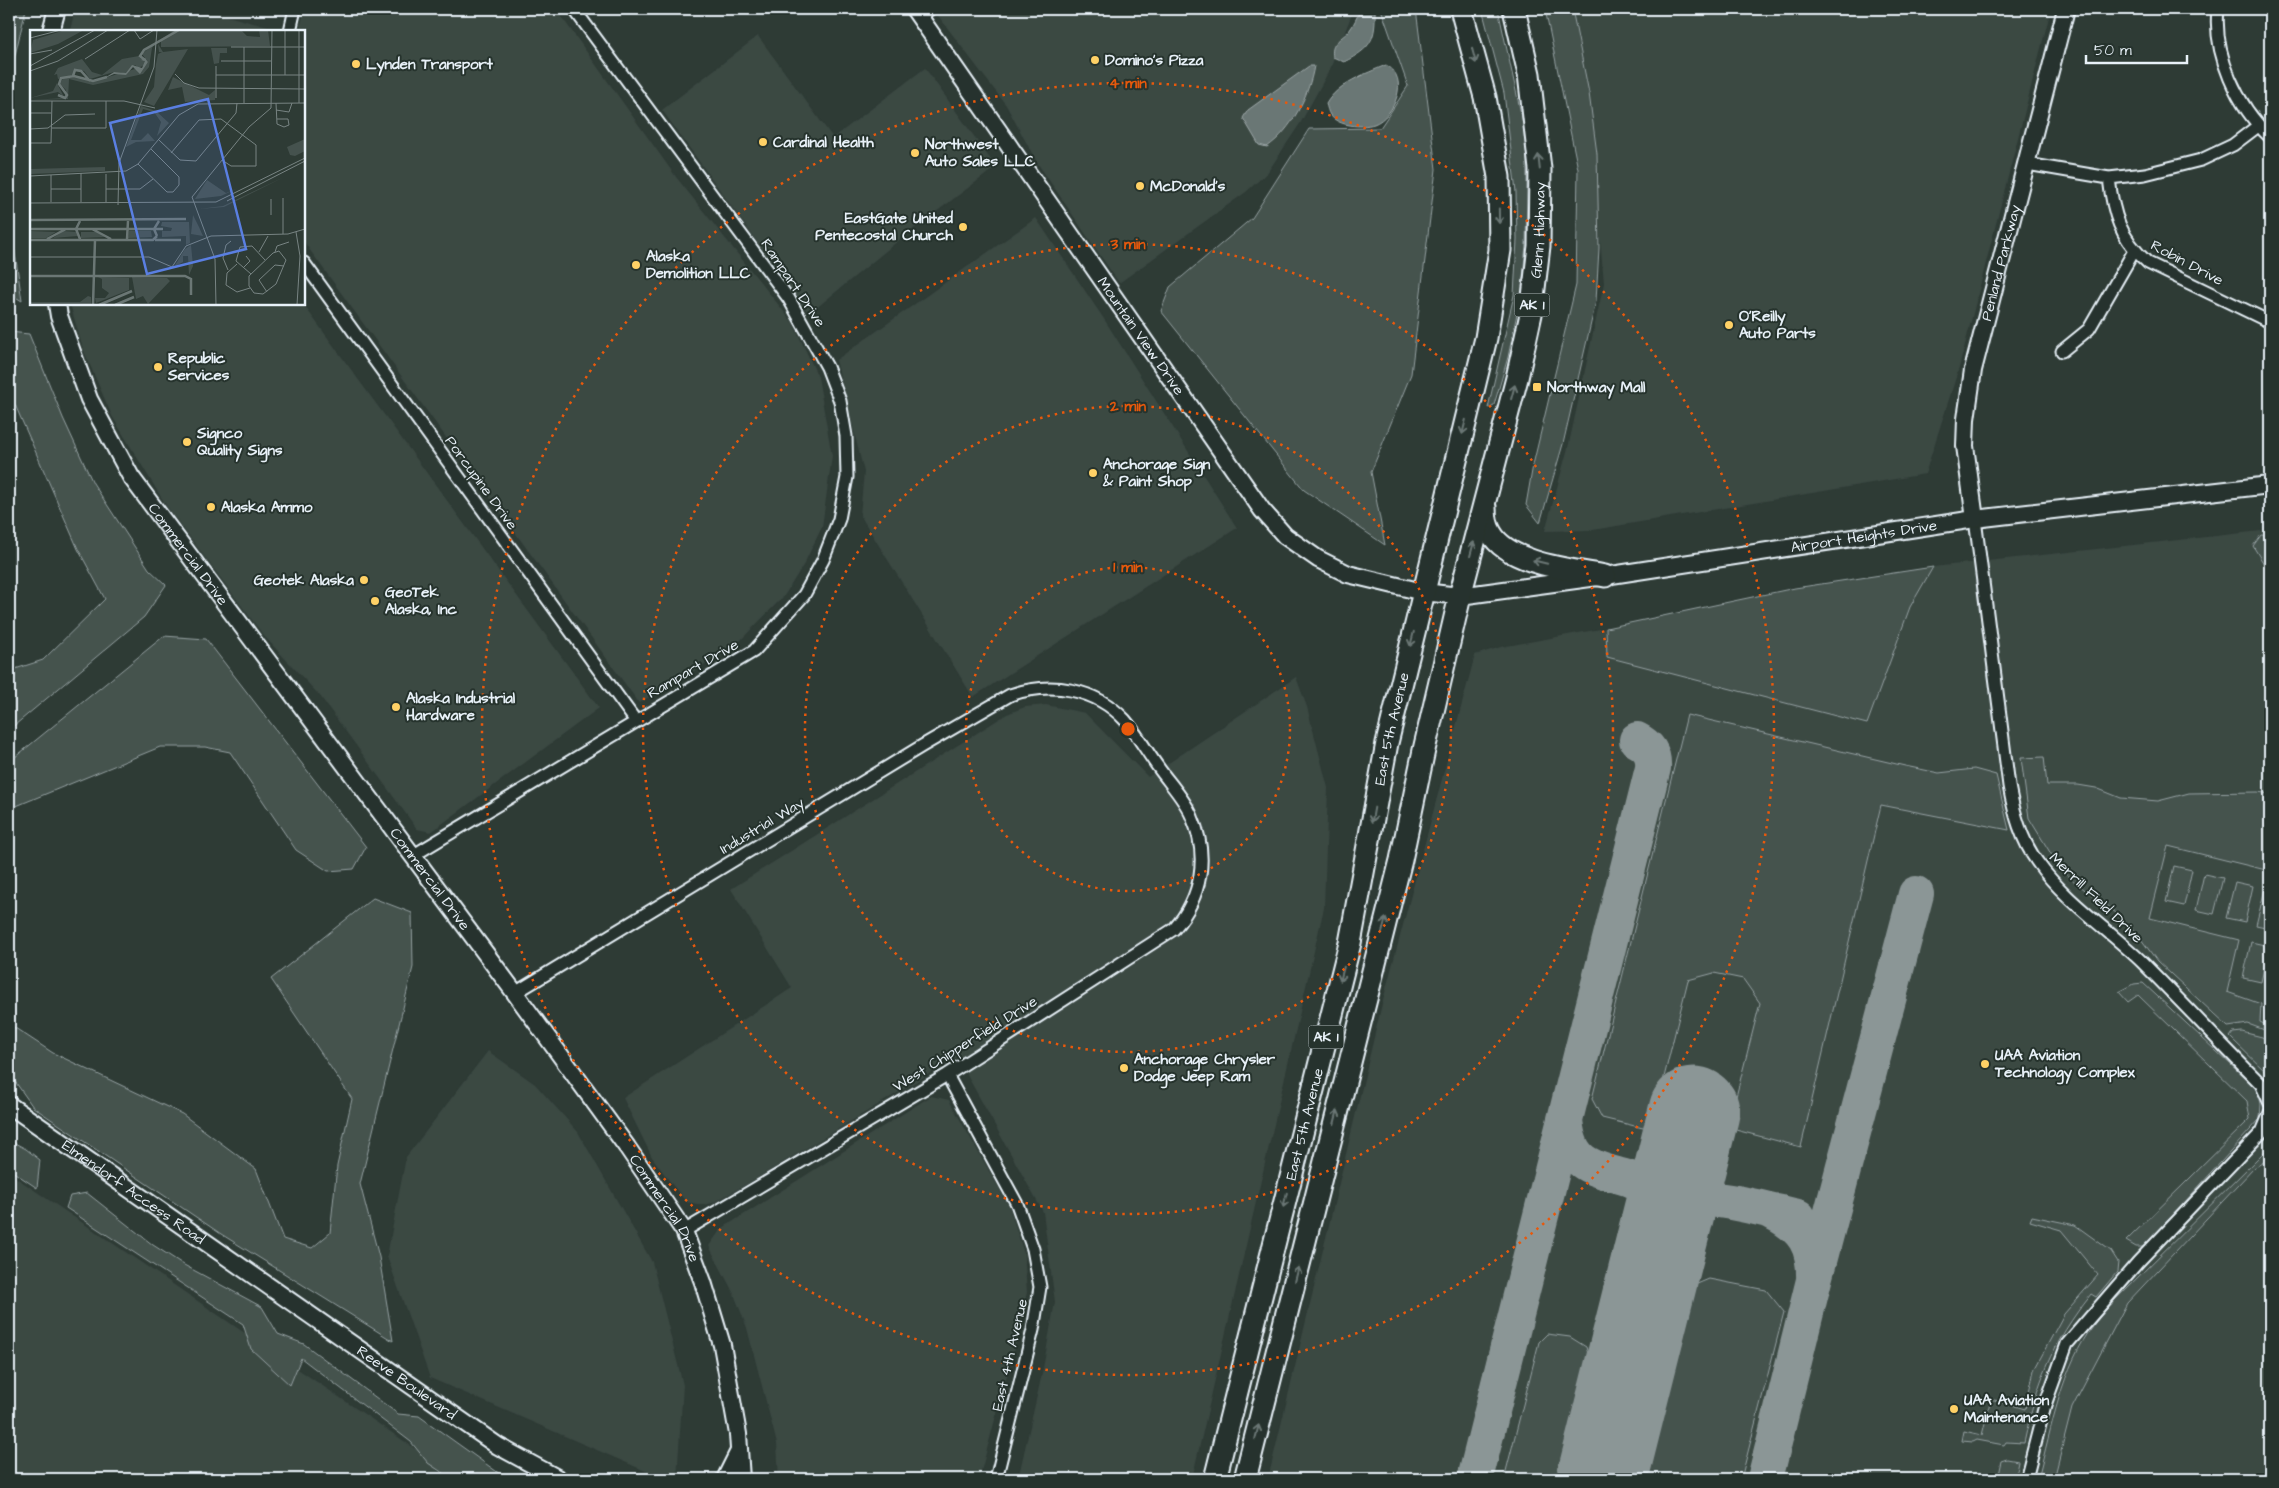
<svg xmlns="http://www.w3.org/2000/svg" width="2279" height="1488" font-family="'Architects Daughter',sans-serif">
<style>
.built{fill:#3b4843}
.green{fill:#45524e;stroke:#96a2a3}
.water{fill:#6b7775;stroke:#9da8a9}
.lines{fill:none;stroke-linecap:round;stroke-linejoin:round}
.taxiway{stroke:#8b9696;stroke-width:36}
.runway{stroke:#8b9696;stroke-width:91}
.street-casing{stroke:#e8f1f8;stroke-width:15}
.secondary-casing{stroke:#e8f1f8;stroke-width:20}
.highway-casing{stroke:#e8f1f8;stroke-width:25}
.street{stroke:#26332d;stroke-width:11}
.secondary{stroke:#26332d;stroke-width:16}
.highway{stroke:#26332d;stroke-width:21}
.oneway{stroke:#6a7674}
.ring{fill:none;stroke:#e8590c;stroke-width:2.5;stroke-dasharray:2.5 5}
.poi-dot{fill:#ffd166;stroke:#26332d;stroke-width:2}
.labels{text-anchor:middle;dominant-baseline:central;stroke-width:4;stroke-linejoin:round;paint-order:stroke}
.shield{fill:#26332d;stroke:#aeb8bb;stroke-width:1}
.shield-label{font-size:14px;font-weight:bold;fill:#e8f1f8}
.poi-label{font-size:15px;font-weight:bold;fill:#e8f1f8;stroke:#26332d;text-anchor:start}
.street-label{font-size:15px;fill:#e8f1f8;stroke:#26332d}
.inset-river{fill:none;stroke:#6b7775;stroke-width:2.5}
.inset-road{fill:none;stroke:#788483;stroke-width:1}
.view{fill:#5a7fe2;fill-opacity:0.15;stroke:#5a7fe2;stroke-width:2.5}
.inset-edge{fill:none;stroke:#e8f1f8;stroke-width:2.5}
.centre{fill:#e8590c;stroke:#26332d;stroke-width:2.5}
.ring-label{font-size:15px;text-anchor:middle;font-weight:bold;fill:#e8590c;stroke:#26332d;stroke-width:4;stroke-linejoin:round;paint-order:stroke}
</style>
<rect width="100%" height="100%" fill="#2e3b35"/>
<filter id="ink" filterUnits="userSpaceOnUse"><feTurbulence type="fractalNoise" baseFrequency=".02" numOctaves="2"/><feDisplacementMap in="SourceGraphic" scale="10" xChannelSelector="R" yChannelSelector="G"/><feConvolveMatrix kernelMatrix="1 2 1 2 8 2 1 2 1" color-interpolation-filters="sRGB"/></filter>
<g filter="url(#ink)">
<!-- built -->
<path class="built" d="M75,9H202L275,29V31H70Z
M305,9H556L676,177L793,323L818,377L832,456L822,527L804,564L784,596L732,649L639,703L304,242V31H299Z
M933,9H1354L1330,69L1301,122L1267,173L1246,192L1119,283L1038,164L1006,105Z
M1564,9H2051L1959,368L1925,474L1593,530L1545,531L1568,448L1604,283L1592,153Z
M758,36L833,138L925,68L996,167L904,236L809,314L662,110Z
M1036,218L1104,319L1237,528L973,697L860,515L864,472L836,360Z
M70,304H303L599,708L431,832L417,829L320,696L264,636L167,507L112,416L83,349Z
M2270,530V1479H1268L1383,1000L1475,655L1501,647L1606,628L1795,588L1933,567Z
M1296,677L1307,707L1328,788L1324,908L1192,1479H1018L1042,1374L1055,1302L1043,1212L957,1057L749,1183L713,1203L703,1205L686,1202L671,1183L652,1157L623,1098L792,988L731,889L1007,714L1025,707L1046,705L1085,713L1148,777Z
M488,1051L535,1084L578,1132L652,1262L683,1385L677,1479H664L430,1378L387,1256L406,1157Z
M931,1096L949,1100L1009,1206L1024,1253L1027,1292L1018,1334L979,1479H779L777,1444L747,1328L734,1294L709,1246L721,1229Z
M9,1173L429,1458L443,1479H9Z"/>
<!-- green -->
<path class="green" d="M9,9H26L11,72L9,105Z
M1381,9H1416L1436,169L1411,374L1371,472L1385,545L1304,490L1161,311L1170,287L1252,218L1309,129L1380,128L1408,86Z
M1482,9H1498L1527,141V185L1526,244L1522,289L1508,357L1494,405L1488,408L1514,295L1517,240L1516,192L1504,93Z
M1545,9H1572L1589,93L1597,154L1599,248L1596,301L1563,444L1540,523L1526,505L1533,465L1576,285L1578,169Z
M14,246L22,301L9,293V251Z
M9,332L29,334L63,418L93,483L149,569L166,585L144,617L9,730V671L43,660L105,599L78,549L9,391Z
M2261,535L2270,536V574L2253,546Z
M1933,567L1910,607L1867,724L1607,657L1606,628L1795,588Z
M164,636L206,639L366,847L354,869L328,871L296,850L230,752L205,747H160L9,809V762Z
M1687,715L1905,766L1939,773L1974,769L1996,775L2009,830L1881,805L1801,1147L1728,1128L1760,1003L1743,979L1714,973L1688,980L1651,1130L1602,1118L1592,1099Z
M2044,757L2047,785H2078L2096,788L2121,798L2158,801L2189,793L2258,792L2270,794V871L2168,846L2150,918L2239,940L2227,992L2261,1004L2260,1022L2270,1027V1032L2248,1024L2228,1027L2157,961L2141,939L2116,913L2076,883L2059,867L2029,818L2021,758Z
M2174,866L2192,870L2184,906L2166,902Z
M2204,874L2223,878L2214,914L2196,910Z
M2235,882L2253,886L2245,922L2226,918Z
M2265,889L2270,890V928L2256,925Z
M373,898L412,913L413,967L360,1184L379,1257L393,1341L221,1234L33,1107L9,1073V1024L53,1053L182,1114L256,1169L283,1239L312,1248L330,1233L337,1166L352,1099L271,979Z
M2251,942L2269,946L2261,982L2243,978Z
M2143,983L2258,1090L2261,1104L2260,1119L2144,1247H2136L2126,1241L2250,1119L2247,1101L2138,995L2128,1002L2119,992L2134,984Z
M2242,1032L2262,1037L2270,1042V1076L2230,1037L2233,1033Z
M9,1140L26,1149L40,1160L37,1188L9,1169Z
M2270,1146V1158L2254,1168L2127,1303L2072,1408L2054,1479H2038C2052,1426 2061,1368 2095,1323C2101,1315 2109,1307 2115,1300Z
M87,1193L153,1245L184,1265L262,1307L278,1334L304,1344L398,1414L419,1416L507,1479H452L428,1463L411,1442L301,1358L290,1385L251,1349L243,1324L66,1208L70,1196Z
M2032,1216L2075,1225L2111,1251L2118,1262L2117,1272L2096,1297L2091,1294C2052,1343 2037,1382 2024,1443L2006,1442L2004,1445L1977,1440L1973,1442L1962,1441L1964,1431L1982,1435L1991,1399L2025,1409L2034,1370L2064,1314L2098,1275L2061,1230L2030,1221Z
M1709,1279L1766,1290L1784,1312L1741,1479H1639L1690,1287Z
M1547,1334L1570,1337L1586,1347L1591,1364L1564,1479H1504L1539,1342Z
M2007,1459L2018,1461L2014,1479H1997L2001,1461Z"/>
<!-- water -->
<path class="water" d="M1361,9H1375C1376,39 1372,48 1344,62L1333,57C1330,43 1340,40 1349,31C1354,25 1357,16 1361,9Z
M1386,65C1411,78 1394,117 1374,124C1361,128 1338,126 1330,115C1328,112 1327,107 1326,104C1338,83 1365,74 1386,65Z
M1309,66H1314C1309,95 1292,130 1267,147L1259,145L1243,118L1248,110Z"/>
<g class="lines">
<!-- taxiway -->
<path class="taxiway" d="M1565,1119C1568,1157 1582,1166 1617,1175C1627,1178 1637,1180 1645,1188C1657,1201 1659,1221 1662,1238
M1662,1238C1673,1224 1686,1203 1705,1200C1721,1197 1779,1213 1798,1217
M1814,1280L1916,894
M1475,1479L1653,768C1654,754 1649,746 1637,740
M1765,1479L1814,1280C1815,1245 1804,1228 1773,1212"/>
<!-- runway -->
<path class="runway" d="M1602,1479L1694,1112"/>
<defs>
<path id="street" d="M2218,9C2213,54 2237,106 2270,137
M919,17L930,9
M290,31L295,9
M2027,164L2109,178L2145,174L2201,160L2233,145L2258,126
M2109,178C2113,214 2120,238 2148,263L2270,322
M304,263L635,720
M2062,351L2089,329L2134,251
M1975,519L2009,786C2014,813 2021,840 2038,863C2064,900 2109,930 2142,962C2182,1002 2221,1044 2261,1084L2270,1103
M414,855L754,651L804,595L823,560L839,519L847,477L846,436L840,401L827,367L789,299L574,9
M515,993L922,746L1010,695C1051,681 1095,688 1125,720C1137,734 1147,752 1158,767C1169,783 1185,799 1192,817C1209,856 1202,897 1174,929L947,1075L684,1231
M947,1075L1017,1204L1033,1249L1040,1287L1033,1330L996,1479
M2026,1479L2045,1405L2067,1344L2138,1262L2262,1132L2270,1113"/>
<g id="secondary">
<path id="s1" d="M914,9L1262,510L1285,536L1318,559L1348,574L1423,592L1460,596L1605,576L1975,519L2270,485"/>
<path d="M51,31L57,9"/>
<path id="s2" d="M57,304L59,316L89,399L131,477L515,993L627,1147L684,1231L703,1282L722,1345L738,1434L741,1479"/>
<path id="s3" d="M1975,519L1965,446L1966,419L1973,370L2066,9"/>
<path id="s4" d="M9,1105L498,1446L559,1479"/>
<path d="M725,1479L739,1451"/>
</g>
<g id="highway">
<path d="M1485,507C1485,516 1486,525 1491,533C1508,564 1573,570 1605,576"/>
<path id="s5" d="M1215,1479L1350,943L1387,743L1486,338L1500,250L1499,177L1485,97L1461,9"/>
<path id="s6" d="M1245,1479L1401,860L1424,750L1460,596L1517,378L1531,314L1539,246L1540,169L1529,74L1514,9"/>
</g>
</defs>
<!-- street casing -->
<use href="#street" class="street-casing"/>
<!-- secondary casing -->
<use href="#secondary" class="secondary-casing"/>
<!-- highway casing -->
<use href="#highway" class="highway-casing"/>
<!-- street -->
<use href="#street" class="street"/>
<!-- secondary -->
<use href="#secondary" class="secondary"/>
<!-- highway -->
<use href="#highway" class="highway"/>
</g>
<!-- one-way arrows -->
<defs><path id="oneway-shaft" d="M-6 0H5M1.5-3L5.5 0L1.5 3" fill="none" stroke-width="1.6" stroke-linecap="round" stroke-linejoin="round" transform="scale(1.25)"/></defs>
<g class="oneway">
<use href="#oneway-shaft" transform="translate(1474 56) rotate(75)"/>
<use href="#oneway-shaft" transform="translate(1539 162) rotate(-96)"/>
<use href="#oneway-shaft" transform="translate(1499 216) rotate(89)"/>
<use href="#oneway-shaft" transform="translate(1513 392) rotate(-75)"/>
<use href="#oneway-shaft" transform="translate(1464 427) rotate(104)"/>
<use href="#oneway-shaft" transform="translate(1472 549) rotate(-75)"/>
<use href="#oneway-shaft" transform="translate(1540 562) rotate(-166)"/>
<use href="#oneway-shaft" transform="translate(1412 639) rotate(104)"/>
<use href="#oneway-shaft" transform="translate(1373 815) rotate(100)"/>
<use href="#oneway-shaft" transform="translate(1384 925) rotate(-76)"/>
<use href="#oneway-shaft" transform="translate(1342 974) rotate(104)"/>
<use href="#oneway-shaft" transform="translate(1336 1117) rotate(-76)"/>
<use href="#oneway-shaft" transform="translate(1285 1200) rotate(104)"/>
<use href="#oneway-shaft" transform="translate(1297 1274) rotate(-76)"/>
<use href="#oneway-shaft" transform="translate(1257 1432) rotate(-76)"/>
</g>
</g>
<!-- distance rings -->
<g class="ring">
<circle cx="1128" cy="729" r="162"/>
<circle cx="1128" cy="729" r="323"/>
<circle cx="1128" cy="729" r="485"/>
<circle cx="1128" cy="729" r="646"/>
</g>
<!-- markers -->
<g class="poi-dot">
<circle cx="1095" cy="60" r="5"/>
<circle cx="356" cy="64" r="5"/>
<circle cx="763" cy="142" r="5"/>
<circle cx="915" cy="153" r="5"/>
<circle cx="1140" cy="186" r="5"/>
<circle cx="963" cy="227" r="5"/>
<circle cx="636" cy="265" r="5"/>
<circle cx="1729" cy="325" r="5"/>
<circle cx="158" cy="367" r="5"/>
<rect x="1532" y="382" width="10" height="10" rx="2.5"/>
<circle cx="187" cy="442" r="5"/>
<circle cx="1093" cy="473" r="5"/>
<circle cx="211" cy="507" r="5"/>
<circle cx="364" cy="580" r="5"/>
<circle cx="375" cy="601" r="5"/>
<circle cx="396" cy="707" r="5"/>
<circle cx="1985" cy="1064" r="5"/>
<circle cx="1124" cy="1068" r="5"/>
<circle cx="1954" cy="1409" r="5"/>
</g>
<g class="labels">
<!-- shield labels -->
<g class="shield">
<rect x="1514.5" y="293.5" width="35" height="23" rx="4"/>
<rect x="1308.5" y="1025.5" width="35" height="23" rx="4"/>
</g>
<g class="shield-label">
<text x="1532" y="305">AK 1</text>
<text x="1326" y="1037">AK 1</text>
</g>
<!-- poi labels -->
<g class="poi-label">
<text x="1105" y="60">Domino's Pizza</text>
<text x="366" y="64">Lynden Transport</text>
<text x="773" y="142">Cardinal Health</text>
<text x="925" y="144">Northwest<tspan x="925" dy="17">Auto Sales LLC</tspan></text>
<text x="1150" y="186">McDonald's</text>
<text x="953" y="218" text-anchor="end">EastGate United<tspan x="953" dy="17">Pentecostal Church</tspan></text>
<text x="646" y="256">Alaska<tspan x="646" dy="17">Demolition LLC</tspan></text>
<text x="1739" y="316">O'Reilly<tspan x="1739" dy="17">Auto Parts</tspan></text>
<text x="168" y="358">Republic<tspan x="168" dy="17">Services</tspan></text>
<text x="1547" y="387">Northway Mall</text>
<text x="197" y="433">Signco<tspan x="197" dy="17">Quality Signs</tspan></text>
<text x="1103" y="464">Anchorage Sign<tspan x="1103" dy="17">&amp; Paint Shop</tspan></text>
<text x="221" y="507">Alaska Ammo</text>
<text x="354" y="580" text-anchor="end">Geotek Alaska</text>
<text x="385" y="592">GeoTek<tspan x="385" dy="17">Alaska, Inc</tspan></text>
<text x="406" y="698">Alaska Industrial<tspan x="406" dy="17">Hardware</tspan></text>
<text x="1995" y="1055">UAA Aviation<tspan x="1995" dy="17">Technology Complex</tspan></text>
<text x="1134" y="1059">Anchorage Chrysler<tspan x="1134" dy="17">Dodge Jeep Ram</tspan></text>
<text x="1964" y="1400">UAA Aviation<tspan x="1964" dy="17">Maintenance</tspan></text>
</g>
<!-- street labels -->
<g class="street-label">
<text stroke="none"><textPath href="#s6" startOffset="1284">Glenn Highway</textPath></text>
<text stroke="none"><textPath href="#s3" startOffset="261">Penland Parkway</textPath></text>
<text transform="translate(2187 263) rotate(28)">Robin Drive</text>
<text transform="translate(793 283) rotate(56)">Rampart Drive</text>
<text stroke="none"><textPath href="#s1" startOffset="398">Mountain View Drive</textPath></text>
<text transform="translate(481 483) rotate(54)">Porcupine Drive</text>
<text stroke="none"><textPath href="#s1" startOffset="1241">Airport Heights Drive</textPath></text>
<text stroke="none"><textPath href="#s2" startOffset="285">Commercial Drive</textPath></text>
<text transform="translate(693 669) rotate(-30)">Rampart Drive</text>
<text stroke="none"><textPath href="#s5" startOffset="771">East 5th Avenue</textPath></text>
<text transform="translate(762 826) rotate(-31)">Industrial Way</text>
<text stroke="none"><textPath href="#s2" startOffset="690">Commercial Drive</textPath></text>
<text transform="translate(2096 898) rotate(44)">Merrill Field Drive</text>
<text transform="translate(965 1044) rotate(-32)">West Chipperfield Drive</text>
<text stroke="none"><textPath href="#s5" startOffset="366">East 5th Avenue</textPath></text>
<text stroke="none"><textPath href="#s4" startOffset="152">Elmendorf Access Road</textPath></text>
<text stroke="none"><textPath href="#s2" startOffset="1095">Commercial Drive</textPath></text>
<text transform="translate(1010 1355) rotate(-77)">East 4th Avenue</text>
<text stroke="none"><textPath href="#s4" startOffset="485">Reeve Boulevard</textPath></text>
</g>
</g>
<!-- overview -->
<g transform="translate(30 30)">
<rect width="275" height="275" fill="#2e3b35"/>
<path d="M35,0H54L28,14L0,23L3,10ZM145,0H215L212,1L217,6L230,7L229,0H238L240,16L131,17V9ZM126,12L122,18L119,37L113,44L63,55L39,49L38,69L0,70L35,68L36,60L30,54L33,48L47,47L64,51L105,39L110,42L118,32L112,24ZM128,14L133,22L158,19L124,76L114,72L124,57L126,34L128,24L132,22H129ZM181,18H197V23H190L189,33L184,34ZM109,26L115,31V35L108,38L105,35L96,43L84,42L60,49L54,41L45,40L43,45L28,49L27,44L24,45L28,38L52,29L62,42L72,45L92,29ZM143,47L179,65L185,60V70L155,72L152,57L138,60ZM27,53L34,67L28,62L0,68L23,61ZM111,76L126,81L139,93L127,106L131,92L124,82L113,79L101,110H111L118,103L125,111L106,112L96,117ZM275,109V121L265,126L260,125L257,117ZM75,137V141L0,144V139ZM254,147L194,177L169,179L193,176ZM177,150L196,163L208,158L191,166L165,169ZM163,185L169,197L173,206L161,204ZM132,192H159L160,213L156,215V206L132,207V201H141L142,198L131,196ZM0,201L25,202H26L16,208H0ZM33,201L46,202L48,206L23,208ZM99,201H121L122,207L98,208ZM51,202H66L75,207L51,208ZM161,215L163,236L159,245L158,226H153V232L144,237L155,219ZM68,247L99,248V260L66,273L65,268H75L79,263L72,258V249ZM102,247L137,248L140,251L118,274L113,266L106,269ZM58,266L61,267V275H0V272H50Z" fill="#45524e"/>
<path d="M115,28L118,32L110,44L103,37L96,45L84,44L73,49L84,42L96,43L102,35L112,38L115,31L111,30Z" fill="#6b7775"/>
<path class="inset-river" d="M115,30L110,26L114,20L149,0M43,46L45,40L51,41L60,51M28,65L35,68L37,65L29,54L31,48L44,46L63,51L77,47M0,190L156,189M0,199H133M62,199L81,209M127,206L124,199L129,191M17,209L36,199M50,209L46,199L50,191M97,209L98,191M0,210H123L127,206M125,210H151M0,246H155L161,249V265M63,275L65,210M69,275L102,261M85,275L104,267"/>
<path class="inset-road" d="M104,0L110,9L124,0M0,8L31,0M201,17H275M0,24L22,20M55,29L100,0M191,31H241M0,36L65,0M0,41L28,31L78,0M145,44L154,53L169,58L275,59M186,45H275M255,45V0M186,68V36M0,71H94L125,78M214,73V17M246,73L247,94L254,97L259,95L258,89H247M269,73V0M246,80L259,82L262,73M0,83H21M22,98H76V71M0,99L18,98L35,85L65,84M129,110L150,130L166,131L206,83L207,73M0,113H21L22,71M141,123L169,90L191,89L226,115V136H201L192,130M108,134L137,162H143L149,155V147L121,119M21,145V172M0,146L96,141L108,134L149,85L168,74L275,73M21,159H51M76,159H110L123,149M253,168V204M241,169V185M197,171L275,131M51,172V143M76,172V144M0,173L186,172L275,128M88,175L89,133L124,37L127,0M266,202L270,226L267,275M249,221L256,230L246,254L233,264L224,263L219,256V246L243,223ZM229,222L238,206M245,222L247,216L259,212M0,227H119L142,237L156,216L181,206L258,204L275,199M207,234L197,243L196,255L207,262L220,258M213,238L220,231L216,226M198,240L193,228L196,215L201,211M221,244L206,231L210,217L222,216L235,230M237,262L229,250L245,235L254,236M186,275L185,229L162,167L219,97L241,78L242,0"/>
<path class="view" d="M178,69L216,219L117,244L80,93Z"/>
<rect width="275" height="275" class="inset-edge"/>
</g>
<circle cx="1128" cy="729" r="8" class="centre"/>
<g class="ring-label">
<text x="1128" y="88">4 min</text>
<text x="1128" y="249">3 min</text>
<text x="1128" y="411">2 min</text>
<text x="1128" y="572">1 min</text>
</g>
<!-- margin -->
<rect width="2279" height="1488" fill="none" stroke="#26332d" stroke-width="30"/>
<rect x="15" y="15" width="2249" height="1458" fill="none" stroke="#e8f1f8" stroke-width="2" filter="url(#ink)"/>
<!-- scale -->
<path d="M2086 55v8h101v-8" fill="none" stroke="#e8f1f8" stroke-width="2.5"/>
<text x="2094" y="55" font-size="15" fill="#e8f1f8" stroke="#26332d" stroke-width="4" paint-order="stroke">50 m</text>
</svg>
